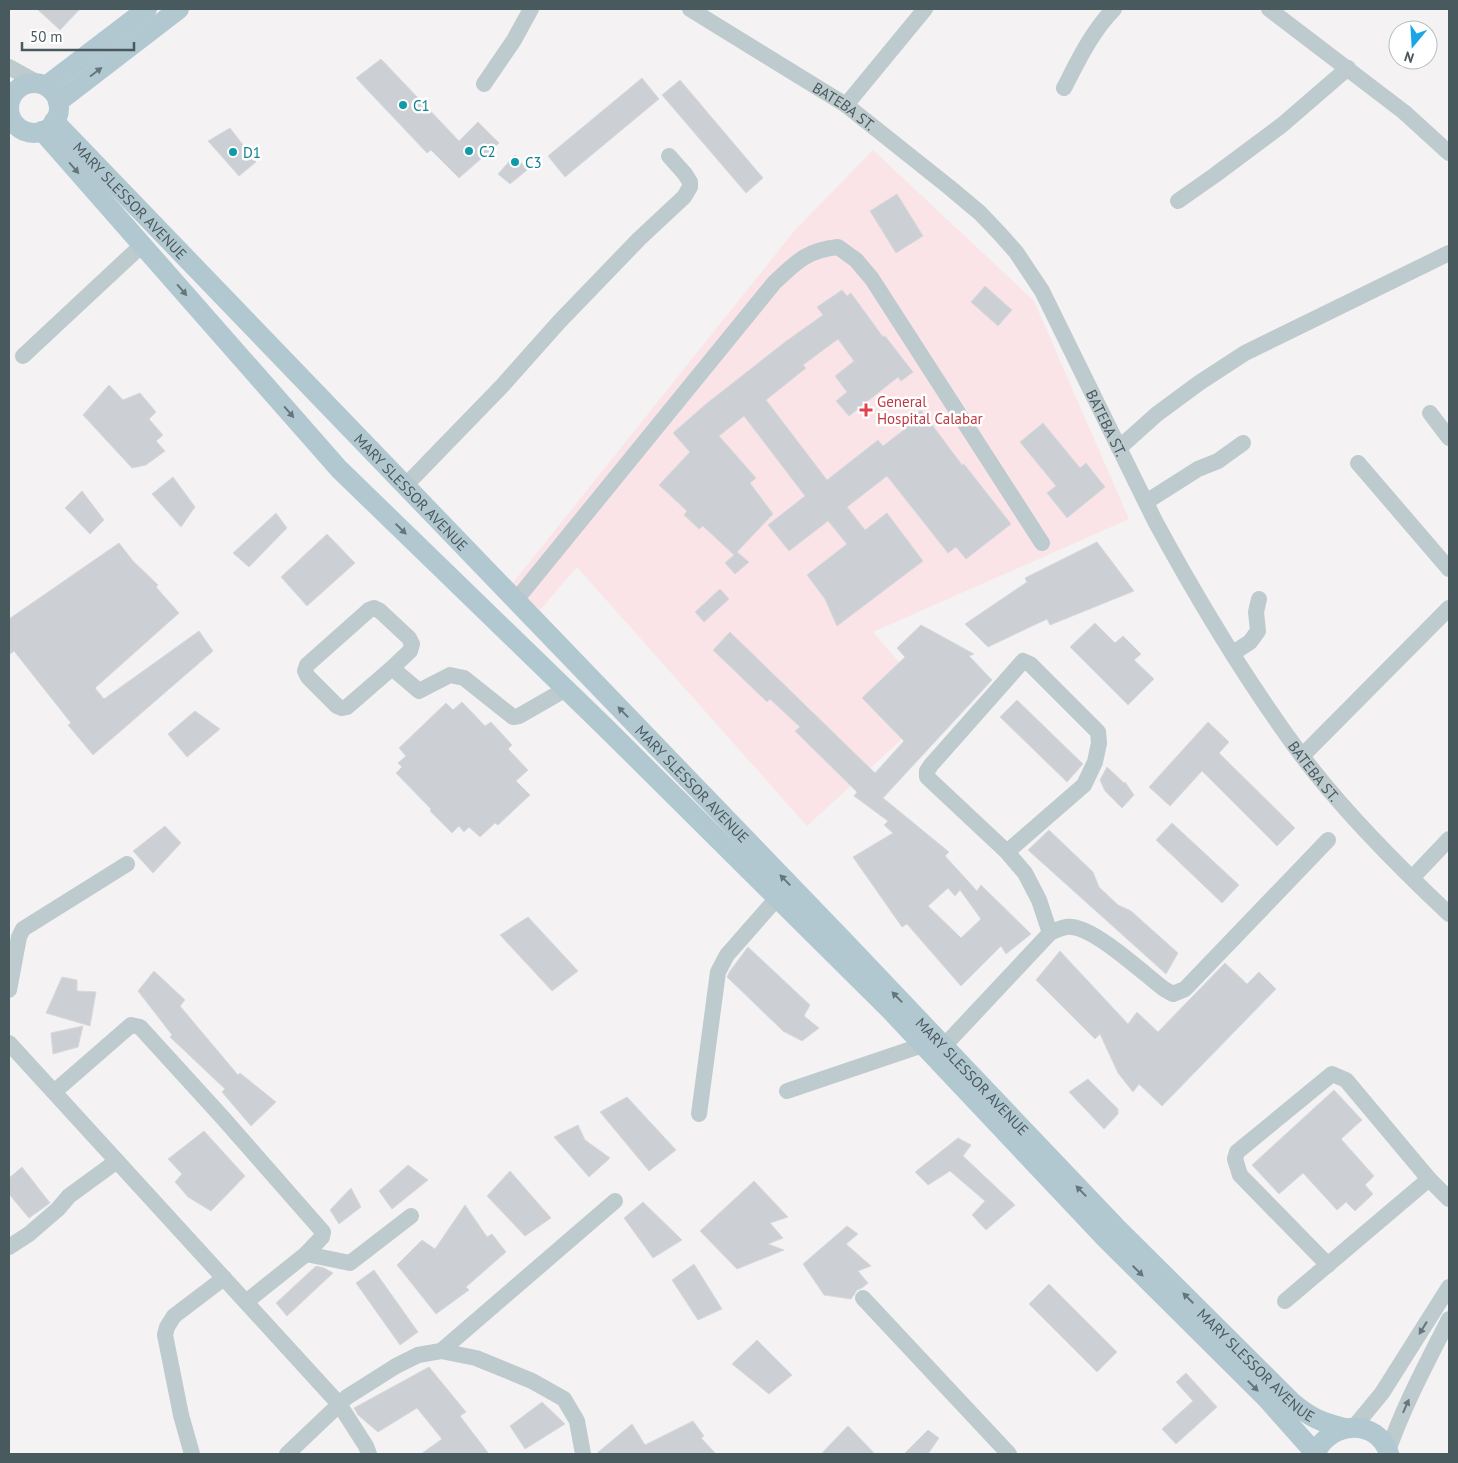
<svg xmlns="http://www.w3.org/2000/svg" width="1458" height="1463" font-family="'PT Sans',sans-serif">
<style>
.medical{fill:#fbe4e8}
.building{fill:#ccd0d4;stroke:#d6d9dd;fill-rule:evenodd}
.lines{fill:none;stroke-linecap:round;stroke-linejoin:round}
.minor{stroke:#bdcace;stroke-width:16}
.major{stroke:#b2c8d0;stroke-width:20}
.oneway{fill:#63767b}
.oneway2{fill:#66767b}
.culture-dot{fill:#0f9aa8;stroke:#fff;stroke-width:2}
.health-dot{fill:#e0444e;stroke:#fff;stroke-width:2}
.labels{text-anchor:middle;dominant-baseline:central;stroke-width:5;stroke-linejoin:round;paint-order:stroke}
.culture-label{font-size:15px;fill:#0d838f;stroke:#fff;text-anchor:start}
.street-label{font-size:15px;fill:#495a5f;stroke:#fff}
.health-label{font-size:15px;fill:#be3a42;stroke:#fff;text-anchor:start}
</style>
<rect width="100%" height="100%" fill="#f4f2f2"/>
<!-- medical -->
<path class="medical" d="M873,150L1034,301L1129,519L873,632L930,698L894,732L902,739L807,826L577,567L540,610L512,584L795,230Z"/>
<!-- building -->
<path class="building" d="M37,9H80L60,30Z
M381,59L459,141L478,122L499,143L459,178L431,150L427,153L356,78Z
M642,78L659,99L565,177L548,156Z
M680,80L763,178L746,193L662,95Z
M230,128L256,162L239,176L208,141Z
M515,155L527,170L510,184L498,174Z
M897,194L923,236L896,253L870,211Z
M985,286L1012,310L998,326L971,302Z
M842,290L847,296L851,293L883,337L885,336L913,372L901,381L898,377L849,416L836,401L847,392L835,376L854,361L838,339L803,365L806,368L766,400L827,480L878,440L883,446L905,429L902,424L921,410L962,465L964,464L1011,524L966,559L956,547L948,553L887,476L847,507L865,530L887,513L923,561L837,626L825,599L807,575L847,544L828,521L789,551L768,525L805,496L744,416L719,436L756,478L750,483L773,514L737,552L749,562L735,574L725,563L734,555L703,526L699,529L684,515L687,511L659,485L690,452L673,433L706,404L785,342L823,315L817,307Z
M109,385L123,400L140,393L156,412L149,419L163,435L156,441L165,451L146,465L132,468L83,415Z
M1043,423L1080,468L1086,463L1105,487L1067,518L1047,493L1056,486L1020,442Z
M173,477L195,507L181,527L152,494Z
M82,491L104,520L90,534L65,508Z
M276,513L287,528L249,567L233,553Z
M327,534L355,563L307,606L281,577Z
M1097,542L1134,591L1050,625L1047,619L988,647L965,624L1027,582L1025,578Z
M119,543L133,561L158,585L156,587L179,613L95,688L104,699L199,631L213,651L93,755L68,725L71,723L14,651L9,655V619Z
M720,589L729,599L704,622L695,612Z
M1095,623L1115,643L1123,636L1141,654L1134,660L1154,679L1128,705L1070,647Z
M921,625L974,654L969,656L992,680L883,798L949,852L945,856L977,891L981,885L1031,934L1006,954L1001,946L961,986L907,924L902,927L853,857L893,833L884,825L888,821L854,796L857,792L795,731L800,727L770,699L767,702L713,650L730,632L875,773L904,741L862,698L905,657L897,648ZM948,888L955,896L960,890L981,919L961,938L928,906Z
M1017,700L1083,764L1067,782L1000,717Z
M462,702L485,726L491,722L512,745L508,749L528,770L516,781L530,795L498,825L495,823L480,837L469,827L464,832L459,826L452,833L430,811L431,809L396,773L402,767L398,763L406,756L399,748L446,703L453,710Z
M195,711L220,729L187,757L168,734Z
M1208,722L1229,742L1219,753L1295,828L1277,846L1202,771L1170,806L1149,787Z
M1107,767L1124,783L1125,782L1134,795L1122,808L1105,791L1100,780Z
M1172,823L1239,885L1222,903L1156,840Z
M165,826L181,843L153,873L133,851Z
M1049,830L1093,872L1099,887L1118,905L1131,911L1178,953L1166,974L1028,850Z
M528,917L578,971L552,991L500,935Z
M748,947L810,1005L804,1016L819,1028L802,1041L783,1031L727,977L730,971Z
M1060,951L1128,1024L1137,1012L1158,1032L1225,963L1247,984L1259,972L1276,989L1162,1106L1139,1084L1133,1092L1118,1073L1100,1034L1095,1039L1036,980Z
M154,971L185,1000L180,1006L238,1075L240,1073L276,1102L251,1126L222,1092L225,1089L170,1037L172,1035L138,991Z
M62,977L77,980V991L96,992L90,1026L46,1013Z
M83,1026L78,1047L53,1054L51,1033Z
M1088,1079L1118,1109V1114L1104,1129L1069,1092Z
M1334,1090L1362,1120L1341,1139L1374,1176L1365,1185L1373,1194L1355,1211L1346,1202L1337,1210L1303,1173L1279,1194L1252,1165Z
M627,1097L676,1150L649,1171L600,1112Z
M578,1125L585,1140L610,1158L589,1177L554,1137Z
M204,1131L245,1176L211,1211L188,1197L175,1182L182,1174L168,1159Z
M958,1138L971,1145L963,1156L1015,1205L986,1230L972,1215L985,1201L950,1171L928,1185L915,1172Z
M408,1165L428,1180L392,1209L379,1191Z
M22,1167L50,1203L29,1218L9,1194V1178Z
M510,1171L551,1218L525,1236L487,1196Z
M754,1181L788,1217L770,1223L783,1238L768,1244L784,1250L737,1269L700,1231Z
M351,1188L361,1207L339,1224L330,1210Z
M643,1202L682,1240L653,1258L624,1218Z
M465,1205L487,1237L492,1234L506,1252L466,1287L469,1290L436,1314L397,1265L422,1240L435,1249Z
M847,1226L858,1234L846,1244L871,1266L858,1271L868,1283L862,1288L857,1290L851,1299L824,1295L803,1264Z
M694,1264L722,1309L698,1320L672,1280Z
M316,1266L324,1268L333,1273L287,1316L276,1303Z
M374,1270L418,1332L400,1345L356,1283Z
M1049,1284L1117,1352L1097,1372L1029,1304Z
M757,1340L792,1375L769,1394L732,1364Z
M429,1367L466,1412L460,1416L489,1454H421L442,1439L417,1408L378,1432L358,1415L354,1408Z
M1186,1373L1217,1407L1176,1444L1162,1429L1193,1401L1176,1382Z
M542,1402L565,1424L525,1449L510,1426Z
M693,1421L704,1436L701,1438L716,1454H596L632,1424L645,1445Z
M848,1426L875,1454H821Z
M928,1430L939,1438L928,1454H904Z"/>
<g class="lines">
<!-- minor -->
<g class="minor">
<path id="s1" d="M690,9L846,105L949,187L980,213L1000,234L1016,252L1042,291L1155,521C1199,602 1247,682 1302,756C1344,812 1398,866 1449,914"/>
<path d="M1269,9L1404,112L1449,153"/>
<path d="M9,67L38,83"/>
<path d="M484,84L514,40L531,9"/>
<path d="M1064,88C1078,61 1092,31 1114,9"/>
<path d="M9,97L11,98"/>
<path d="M846,105L925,9"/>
<path d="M1178,201L1215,175L1282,125L1348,68"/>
<path d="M23,356L142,245"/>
<path d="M1430,413L1449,438"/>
<path d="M1119,448L1157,414L1199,383L1245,353L1449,253"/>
<path d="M1358,463L1449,569"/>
<path d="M405,486L502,386L559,322L639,239L684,197L690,187V182L685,174L669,156"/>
<path d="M1146,502L1198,469L1218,461L1243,443"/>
<path d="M516,600L774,283C796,262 807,250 838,247L856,260L872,279L1042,543"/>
<path d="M1233,653L1250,642L1258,631L1256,612L1259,599"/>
<path d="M392,668L410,651L412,644L409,638L380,611L374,608L369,610L307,665L305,671L308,677L337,706L342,708L347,707L392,668L419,691L450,675L464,678L513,717L519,716L566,689"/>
<path d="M1302,756L1449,608"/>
<path d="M1007,852L1084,785L1095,762L1099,743L1098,732L1030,664L1023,661L931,765L927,771V777L1007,852L1025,873L1039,900L1050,933"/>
<path d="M1412,878L1449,839"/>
<path d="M9,990L19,937L23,929L127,864"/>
<path d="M9,1043L339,1404L366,1446L369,1454"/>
<path d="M944,1046L1050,933C1057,930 1064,926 1072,927C1096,929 1143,973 1164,989L1173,994L1185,989L1328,840"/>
<path d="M787,1091L923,1045"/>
<path d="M54,1092L131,1025L140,1027L223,1118L323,1232L322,1237L306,1254"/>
<path d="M699,1114L718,972L727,955L777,898"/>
<path d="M9,1247L29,1234L58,1209L69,1196L117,1161"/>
<path d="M1328,1265L1240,1175L1235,1159L1237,1152L1332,1074L1346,1080L1429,1179L1449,1199"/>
<path d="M863,1298L1009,1454"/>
<path d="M1285,1301L1429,1179"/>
<path d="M246,1302L306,1254L350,1263L411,1216"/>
<path d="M441,1351L615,1201"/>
<path d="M1354,1427L1382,1393L1449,1287"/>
<path d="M1388,1451C1404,1405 1427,1363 1449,1319"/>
<path d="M192,1454L181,1415L165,1335L167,1327L174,1316L224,1278"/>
<path d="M287,1454L347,1397L396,1366L418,1355L441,1351L476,1358L532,1381L564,1399L577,1421L583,1454"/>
</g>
<!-- major -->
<g class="major">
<circle cx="34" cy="108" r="25"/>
<path d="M46,86L147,9"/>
<path d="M58,102L179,9"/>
<path id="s2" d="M54,121L843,940L1115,1226L1293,1403C1311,1418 1321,1422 1344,1428"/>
<path d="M42,131L339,469L605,727L890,1010L1104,1237L1267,1399L1315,1453"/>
<path d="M1315,1454C1330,1420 1378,1418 1389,1454"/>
</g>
</g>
<!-- one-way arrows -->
<defs><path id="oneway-solid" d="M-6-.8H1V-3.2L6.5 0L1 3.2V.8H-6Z" transform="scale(1.25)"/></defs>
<g class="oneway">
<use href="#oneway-solid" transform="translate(96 72) rotate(-37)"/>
<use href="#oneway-solid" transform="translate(74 168) rotate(49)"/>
<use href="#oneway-solid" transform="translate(182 290) rotate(49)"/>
<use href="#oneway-solid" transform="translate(289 412) rotate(49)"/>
<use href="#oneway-solid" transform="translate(401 529) rotate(44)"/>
<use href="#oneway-solid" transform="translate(623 712) rotate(-134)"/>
<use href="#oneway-solid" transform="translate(785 880) rotate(-134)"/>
<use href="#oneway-solid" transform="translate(897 997) rotate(-134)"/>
<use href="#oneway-solid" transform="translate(1081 1191) rotate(-134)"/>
<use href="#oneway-solid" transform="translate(1138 1271) rotate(45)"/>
<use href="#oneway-solid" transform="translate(1188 1298) rotate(-135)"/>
<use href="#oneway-solid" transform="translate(1253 1386) rotate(45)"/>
</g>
<g class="oneway2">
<use href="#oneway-solid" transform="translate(1423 1328) rotate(122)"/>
<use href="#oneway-solid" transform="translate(1406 1406) rotate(-66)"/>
</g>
<!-- markers -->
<g class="culture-dot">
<circle cx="403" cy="105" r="5"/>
<circle cx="469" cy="151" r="5"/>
<circle cx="233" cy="152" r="5"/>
<circle cx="515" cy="162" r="5"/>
</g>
<path class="health-dot" d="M863.5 402.5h5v5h5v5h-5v5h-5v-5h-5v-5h5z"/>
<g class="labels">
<!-- culture labels -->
<g class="culture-label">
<text x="413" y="105">C1</text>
<text x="479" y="151">C2</text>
<text x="243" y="152">D1</text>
<text x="525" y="162">C3</text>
</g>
<!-- street labels -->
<g class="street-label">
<text stroke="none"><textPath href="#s1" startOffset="182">BATEBA ST.</textPath></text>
<text stroke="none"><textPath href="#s2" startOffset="110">MARY SLESSOR AVENUE</textPath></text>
<text stroke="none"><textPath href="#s1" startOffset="602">BATEBA ST.</textPath></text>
<text stroke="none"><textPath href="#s2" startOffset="515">MARY SLESSOR AVENUE</textPath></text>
<text stroke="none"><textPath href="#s1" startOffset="1008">BATEBA ST.</textPath></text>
<text stroke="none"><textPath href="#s2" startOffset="920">MARY SLESSOR AVENUE</textPath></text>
<text stroke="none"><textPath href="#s2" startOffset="1325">MARY SLESSOR AVENUE</textPath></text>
<text stroke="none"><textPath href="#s2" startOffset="1730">MARY SLESSOR AVENUE</textPath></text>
</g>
<!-- health labels -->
<g class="health-label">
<text x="877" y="401">General<tspan x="877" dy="17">Hospital Calabar</tspan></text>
</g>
</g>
<!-- border -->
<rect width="1458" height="1463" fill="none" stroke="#495a5f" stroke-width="20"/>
<!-- north arrow -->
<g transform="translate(1413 45) rotate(198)"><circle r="24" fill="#ffffff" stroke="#b6bdbf"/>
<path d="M0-4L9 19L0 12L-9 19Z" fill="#1aa5e6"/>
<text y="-8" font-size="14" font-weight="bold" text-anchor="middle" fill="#495a5f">N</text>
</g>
<!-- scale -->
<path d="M22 42v8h112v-8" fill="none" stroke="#495a5f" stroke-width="2.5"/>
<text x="30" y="42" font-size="15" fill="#495a5f" stroke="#ffffff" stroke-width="4" paint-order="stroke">50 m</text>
</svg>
